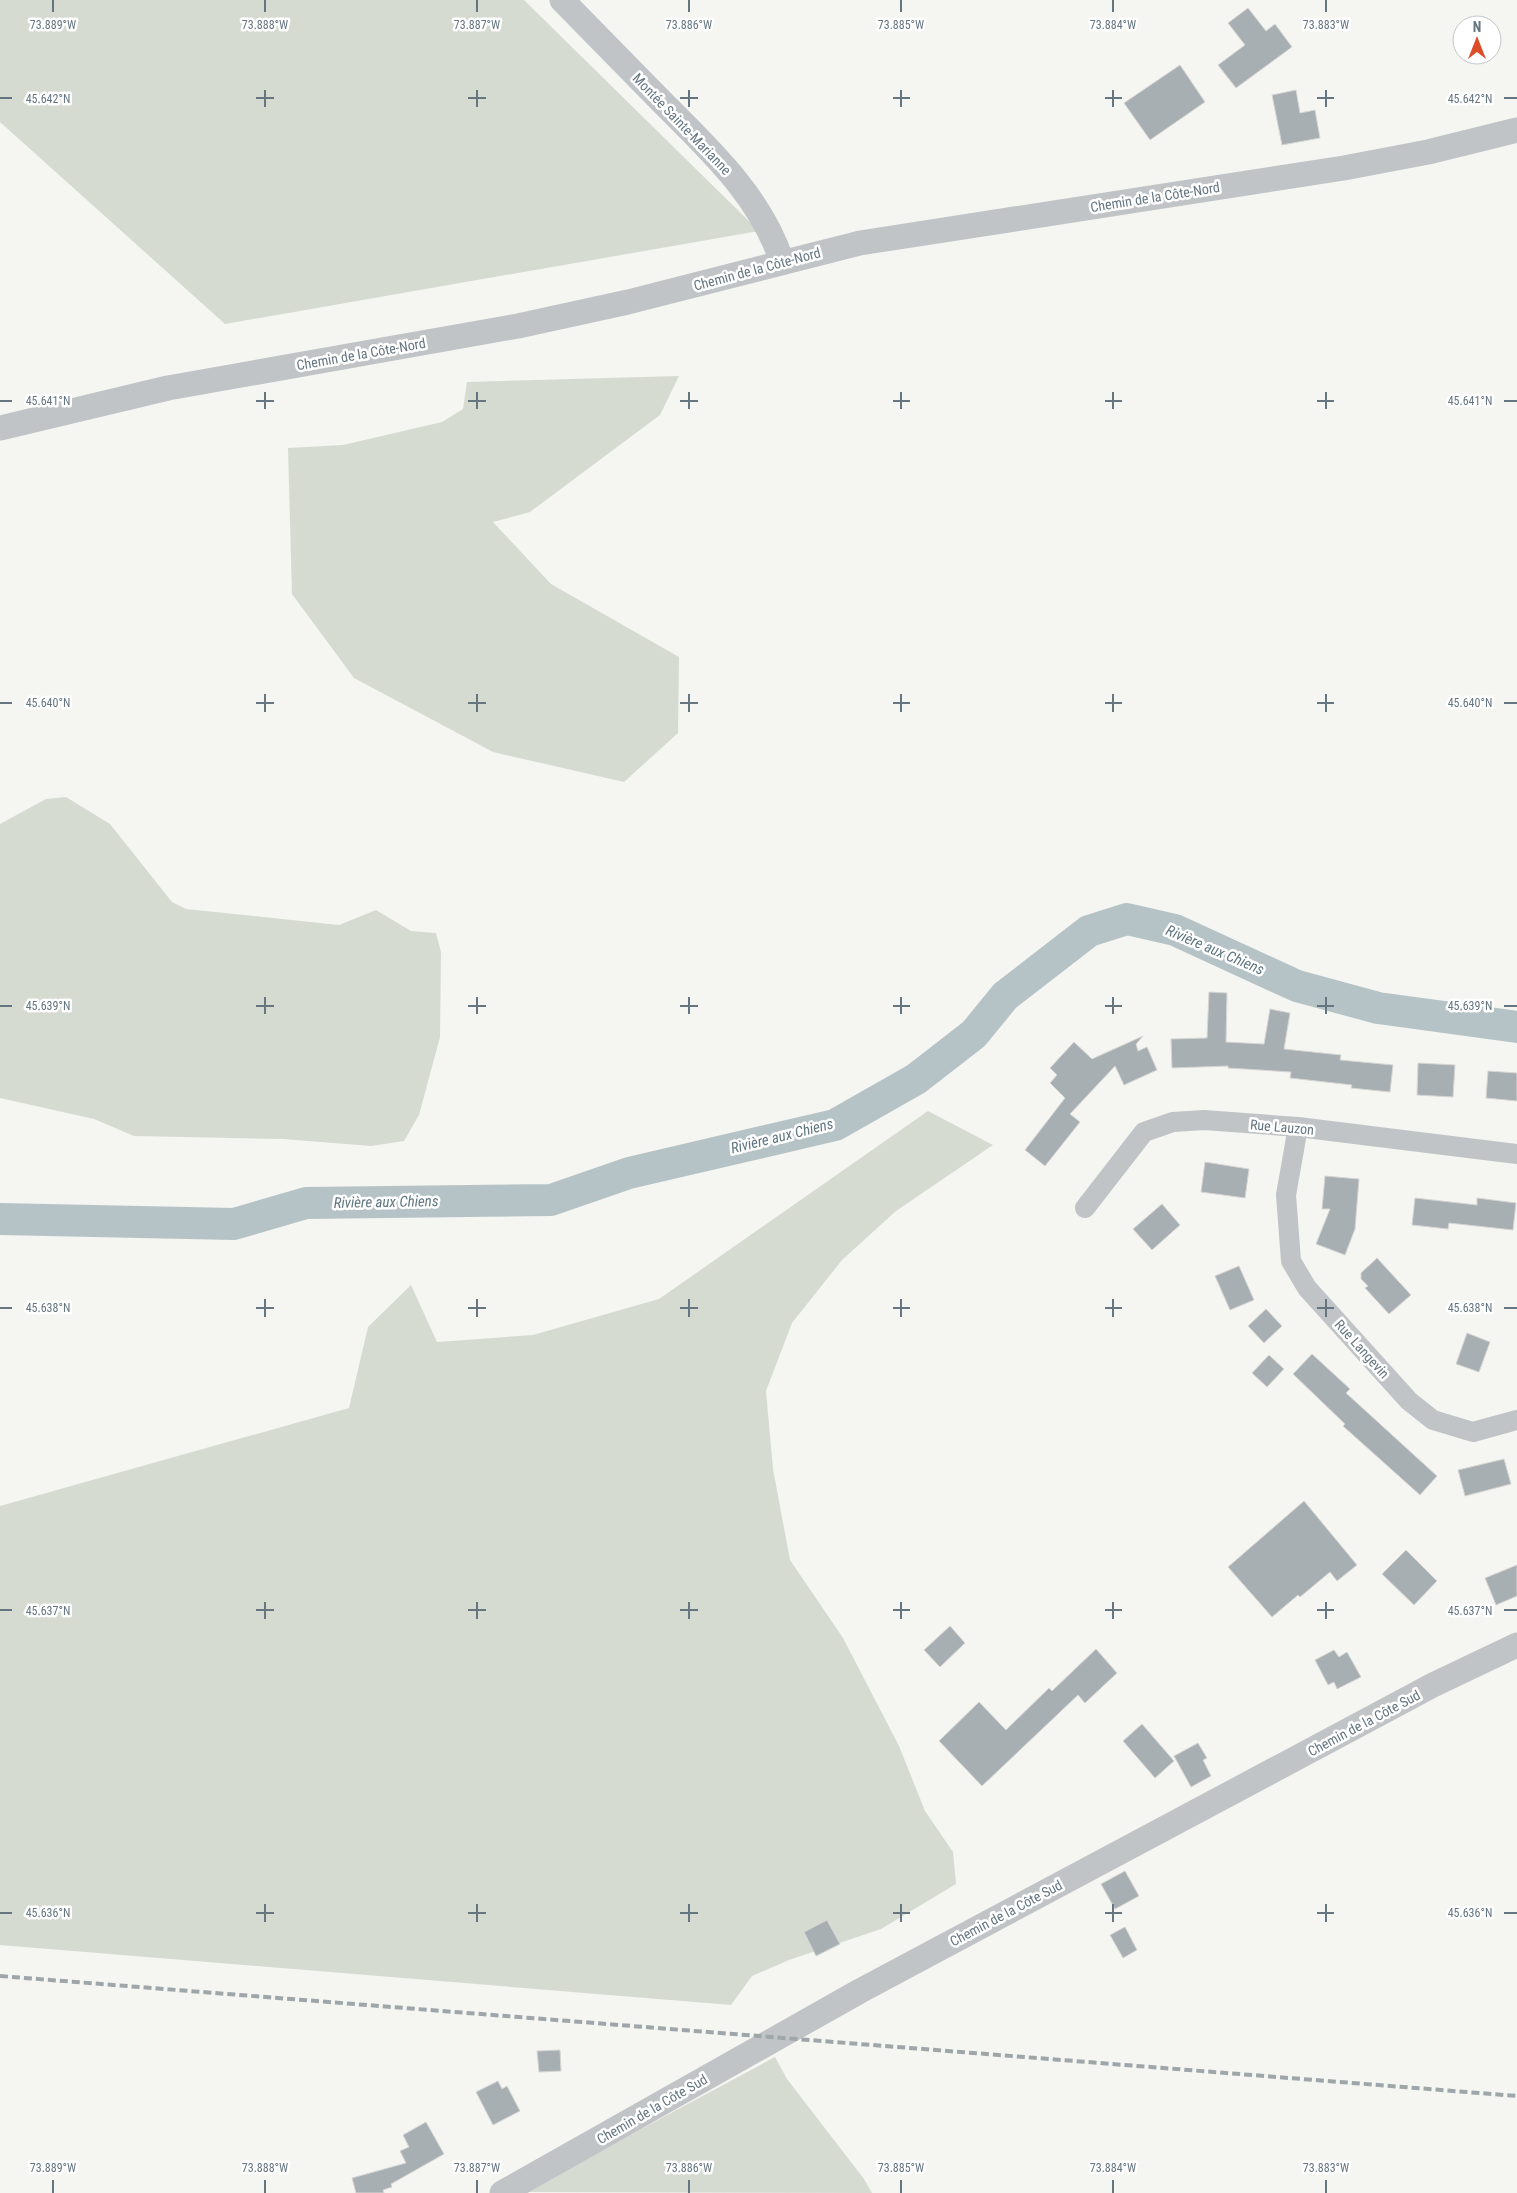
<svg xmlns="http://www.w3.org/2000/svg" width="1517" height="2193" font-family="'Roboto Condensed',sans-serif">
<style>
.green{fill:#d6dbd2}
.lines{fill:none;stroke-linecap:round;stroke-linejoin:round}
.river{stroke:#b6c3c6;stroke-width:32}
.building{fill:#a7afb3;stroke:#d6d6d4}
.minor{stroke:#c0c4c7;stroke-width:20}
.tertiary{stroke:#c0c4c7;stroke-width:25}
.rail{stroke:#9fa6aa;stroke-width:4;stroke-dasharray:8 4;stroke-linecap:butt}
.ticks{fill:none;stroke:#657681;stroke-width:2}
.labels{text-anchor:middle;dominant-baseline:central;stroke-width:5;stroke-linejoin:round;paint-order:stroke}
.street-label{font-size:14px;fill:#657681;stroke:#fff}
.water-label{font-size:15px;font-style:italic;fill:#60777f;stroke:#fff}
.ticks-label{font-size:12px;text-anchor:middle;fill:#657681;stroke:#fff;stroke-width:5;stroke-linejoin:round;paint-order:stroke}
</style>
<rect width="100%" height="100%" fill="#f5f5f1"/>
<!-- green -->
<path class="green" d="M0,0H524L759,231L225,324L0,122Z
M679,376L660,415L530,512L493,522L551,584L679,657L678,733L624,782L493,752L354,678L292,594L288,448L343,445L442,422L463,409L467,382Z
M66,797L110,824L172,902L186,909L339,925L376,910L411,931L436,933L441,952L440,1037L419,1115L404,1141L371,1146L283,1139L134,1136L94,1119L0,1098V824L46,799Z
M928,1111L993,1145L896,1211L842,1260L792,1323L766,1391L773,1469L790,1560L843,1638L899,1746L925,1811L953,1852L956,1884L881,1929L789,1960L752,1976L731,2005L0,1945V1506L349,1408L368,1327L411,1285L437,1342L533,1335L659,1299Z
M775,2057L787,2079L864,2179L872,2193L524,2192Z"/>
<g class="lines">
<!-- river -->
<path class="river" d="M0,1219L234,1224L306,1203L551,1200L629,1173L835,1125L916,1079L974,1034L1005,996L1089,931L1127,919L1175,930L1297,986L1378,1008L1517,1027"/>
</g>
<!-- building -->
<path class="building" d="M1248,8L1266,31L1275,24L1292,47L1236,88L1218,65L1245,45L1228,23Z
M1180,65L1205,102L1150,140L1124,103Z
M1296,90L1300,113L1315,110L1320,138L1282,145L1272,95Z
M1209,992L1227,993L1226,1042L1264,1044L1270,1009L1290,1013L1284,1049L1341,1055L1340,1060L1393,1065L1390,1092L1351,1088L1352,1085L1290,1078L1291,1072L1228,1068V1066L1172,1068L1171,1039L1207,1038Z
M1143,1036L1136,1044L1138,1051L1147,1047L1157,1070L1124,1085L1115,1066L1070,1114L1080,1122L1045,1166L1025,1150L1065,1098L1050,1083L1057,1075L1050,1068L1074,1042L1092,1059Z
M1418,1063L1455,1065L1453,1097L1417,1095Z
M1488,1071L1517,1073V1101L1486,1098Z
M1205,1162L1249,1169L1245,1198L1201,1192Z
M1325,1176L1359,1179L1355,1229L1345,1255L1316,1244L1330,1209H1322Z
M1415,1198L1477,1205V1198L1516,1203L1513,1230L1449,1223L1448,1229L1412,1225Z
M1162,1204L1180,1225L1152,1250L1133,1229Z
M1377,1258L1411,1295L1389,1314L1365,1288L1368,1286L1361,1279V1273Z
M1239,1266L1254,1300L1230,1310L1215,1276Z
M1266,1309L1282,1326L1264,1343L1248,1326Z
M1467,1333L1490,1342L1479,1372L1456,1364Z
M1312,1354L1350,1389L1346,1393L1437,1476L1420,1495L1343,1426L1345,1424L1293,1374Z
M1269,1355L1284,1369L1267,1387L1252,1373Z
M1504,1459L1511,1484L1465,1496L1458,1470Z
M1304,1501L1357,1565L1337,1581L1330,1572L1300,1597L1298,1595L1272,1617L1228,1567Z
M1406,1550L1437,1581L1414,1605L1382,1574Z
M1517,1565V1596L1496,1605L1485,1578Z
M950,1626L965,1643L940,1667L924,1650Z
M1096,1649L1117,1673L1085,1703L1078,1695L982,1786L939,1741L979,1702L1006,1730L1049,1688L1052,1691Z
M1334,1650L1339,1657L1347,1652L1361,1677L1337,1689L1334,1682L1328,1685L1315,1660Z
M1142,1724L1174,1761L1155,1778L1123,1741Z
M1198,1743L1207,1758L1203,1760L1211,1776L1191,1787L1174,1756Z
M1125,1871L1139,1896L1115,1909L1101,1884Z
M827,1920L840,1944L816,1956L804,1932Z
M1125,1927L1137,1950L1123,1958L1110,1935Z
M560,2050L561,2071L539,2072L537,2051Z
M498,2081L502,2089L507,2086L520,2111L493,2125L476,2092Z
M426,2122L444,2154L391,2184L392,2187L383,2190L384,2193H356L352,2178L406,2163L400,2151L409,2147L403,2135Z"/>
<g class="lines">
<!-- minor -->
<path class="minor" d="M1298,1127L1286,1195L1291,1261L1307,1288L1409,1401L1433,1420L1473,1432L1517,1420
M1085,1208L1144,1132L1173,1122L1204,1120L1298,1127L1517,1154"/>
<!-- tertiary -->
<path class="tertiary" d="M562,0C595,34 629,68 663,103C710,150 761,197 782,262
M0,428L168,388L518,326L628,302L860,243L1344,168L1428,152L1517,130
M502,2193L860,1991L1433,1685L1517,1645"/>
<!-- rail -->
<path class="rail" d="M0,1976L1517,2096"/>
</g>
<!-- ticks -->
<path class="ticks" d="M53,0V12M265,0V12M477,0V12M689,0V12M901,0V12M1113,0V12M1326,0V12M265,90V107M477,90V107M689,90V107M901,90V107M1113,90V107M1326,90V107M0,98H12M256,98H274M468,98H486M680,98H698M893,98H910M1105,98H1122M1317,98H1334M1504,98H1517M265,392V409M477,392V409M689,392V409M901,392V409M1113,392V409M1326,392V409M0,401H12M256,401H274M468,401H486M680,401H698M893,401H910M1105,401H1122M1317,401H1334M1504,401H1517M265,694V712M477,694V712M689,694V712M901,694V712M1113,694V712M1326,694V712M0,703H12M256,703H274M468,703H486M680,703H698M893,703H910M1105,703H1122M1317,703H1334M1504,703H1517M265,997V1014M477,997V1014M689,997V1014M901,997V1014M1113,997V1014M1326,997V1014M0,1006H12M256,1006H274M468,1006H486M680,1006H698M893,1006H910M1105,1006H1122M1317,1006H1334M1504,1006H1517M265,1299V1317M477,1299V1317M689,1299V1317M901,1299V1317M1113,1299V1317M1326,1299V1317M0,1308H12M256,1308H274M468,1308H486M680,1308H698M893,1308H910M1105,1308H1122M1317,1308H1334M1504,1308H1517M265,1602V1619M477,1602V1619M689,1602V1619M901,1602V1619M1113,1602V1619M1326,1602V1619M0,1610H12M256,1610H274M468,1610H486M680,1610H698M893,1610H910M1105,1610H1122M1317,1610H1334M1504,1610H1517M265,1904V1922M477,1904V1922M689,1904V1922M901,1904V1922M1113,1904V1922M1326,1904V1922M0,1913H12M256,1913H274M468,1913H486M680,1913H698M893,1913H910M1105,1913H1122M1317,1913H1334M1504,1913H1517M53,2180V2193M265,2180V2193M477,2180V2193M689,2180V2193M901,2180V2193M1113,2180V2193M1326,2180V2193"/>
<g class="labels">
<!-- street labels -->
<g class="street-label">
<text transform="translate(682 124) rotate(46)">Montée Sainte-Marianne</text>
<text transform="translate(1155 197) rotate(-9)">Chemin de la Côte-Nord</text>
<text transform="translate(757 269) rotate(-15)">Chemin de la Côte-Nord</text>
<text transform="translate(361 354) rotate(-10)">Chemin de la Côte-Nord</text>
<text transform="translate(1282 1127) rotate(5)">Rue Lauzon</text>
<text transform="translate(1362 1349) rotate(48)">Rue Langevin</text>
<text transform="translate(1364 1723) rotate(-28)">Chemin de la Côte Sud</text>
<text transform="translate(1006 1913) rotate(-28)">Chemin de la Côte Sud</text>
<text transform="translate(652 2109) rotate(-30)">Chemin de la Côte Sud</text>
</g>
<!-- water labels -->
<g class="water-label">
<text transform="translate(1215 950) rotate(23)">Rivière aux Chiens</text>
<text transform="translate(782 1136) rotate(-14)">Rivière aux Chiens</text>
<text transform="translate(386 1202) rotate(-1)">Rivière aux Chiens</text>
</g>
</g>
<g class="ticks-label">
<text x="53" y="29">73.889°W</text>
<text x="265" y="29">73.888°W</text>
<text x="477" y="29">73.887°W</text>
<text x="689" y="29">73.886°W</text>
<text x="901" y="29">73.885°W</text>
<text x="1113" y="29">73.884°W</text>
<text x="1326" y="29">73.883°W</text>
<text x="48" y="103">45.642°N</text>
<text x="1470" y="103">45.642°N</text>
<text x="48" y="405">45.641°N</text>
<text x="1470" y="405">45.641°N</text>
<text x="48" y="707">45.640°N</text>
<text x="1470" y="707">45.640°N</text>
<text x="48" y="1010">45.639°N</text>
<text x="1470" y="1010">45.639°N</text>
<text x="48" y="1312">45.638°N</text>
<text x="1470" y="1312">45.638°N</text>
<text x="48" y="1615">45.637°N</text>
<text x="1470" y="1615">45.637°N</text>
<text x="48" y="1917">45.636°N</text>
<text x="1470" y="1917">45.636°N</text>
<text x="53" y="2172">73.889°W</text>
<text x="265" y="2172">73.888°W</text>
<text x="477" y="2172">73.887°W</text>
<text x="689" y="2172">73.886°W</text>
<text x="901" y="2172">73.885°W</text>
<text x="1113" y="2172">73.884°W</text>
<text x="1326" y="2172">73.883°W</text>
</g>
<!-- north arrow -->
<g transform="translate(1477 40)"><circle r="24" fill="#ffffff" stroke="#c1c8cd"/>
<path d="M0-4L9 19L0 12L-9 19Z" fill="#dd4c29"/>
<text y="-8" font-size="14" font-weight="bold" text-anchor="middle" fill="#657681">N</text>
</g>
</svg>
